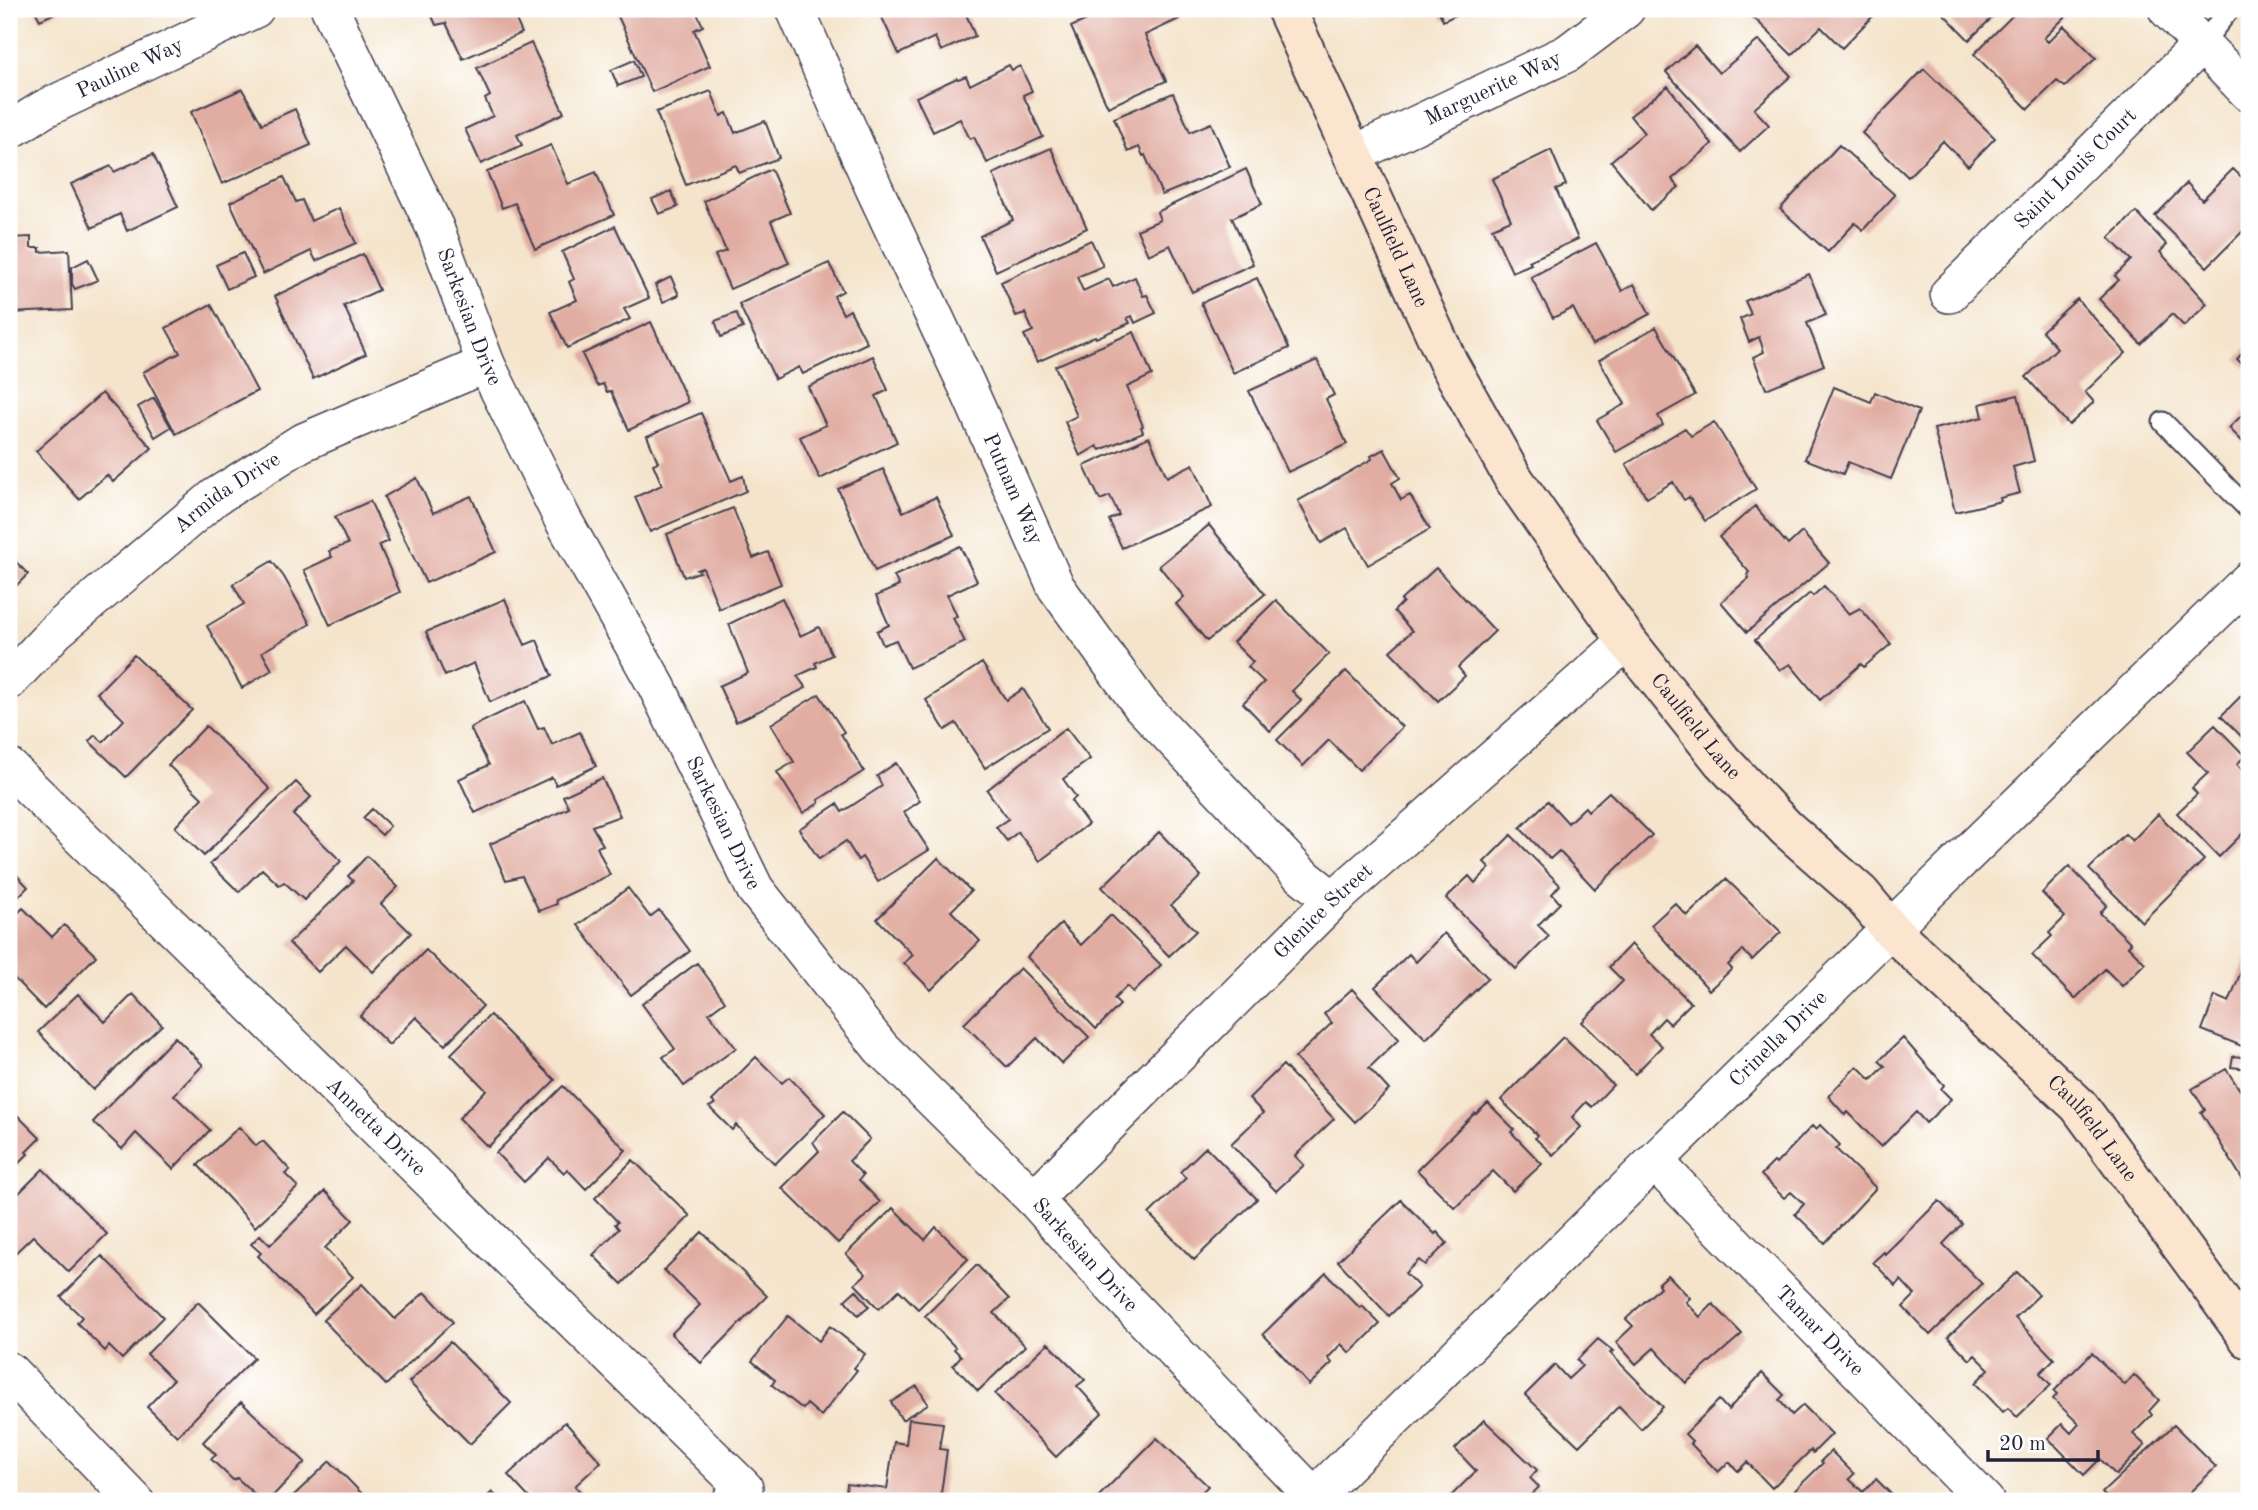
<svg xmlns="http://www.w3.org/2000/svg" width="2258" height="1510" font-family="'Old Standard TT',serif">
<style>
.building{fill:#e1ada2}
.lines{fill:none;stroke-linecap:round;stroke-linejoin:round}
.service-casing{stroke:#423f51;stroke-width:23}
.minor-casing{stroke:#423f51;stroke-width:40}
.secondary-casing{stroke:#423f51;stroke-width:42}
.service{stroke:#fff;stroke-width:19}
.minor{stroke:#fff;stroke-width:37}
.secondary{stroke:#fce5cf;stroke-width:38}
.labels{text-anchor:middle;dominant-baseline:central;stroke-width:7;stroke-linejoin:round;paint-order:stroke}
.street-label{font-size:21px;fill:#22223b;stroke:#fff}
</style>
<rect width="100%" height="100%" fill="#fff"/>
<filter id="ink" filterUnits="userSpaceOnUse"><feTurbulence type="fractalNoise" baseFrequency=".0143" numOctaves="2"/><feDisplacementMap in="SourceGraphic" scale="14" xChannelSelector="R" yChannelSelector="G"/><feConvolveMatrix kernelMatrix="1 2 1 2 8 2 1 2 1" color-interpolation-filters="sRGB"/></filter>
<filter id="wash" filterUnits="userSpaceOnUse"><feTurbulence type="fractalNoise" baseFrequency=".00686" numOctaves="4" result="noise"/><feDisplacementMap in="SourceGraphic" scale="28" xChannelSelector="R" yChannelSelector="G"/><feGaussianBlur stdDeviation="1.57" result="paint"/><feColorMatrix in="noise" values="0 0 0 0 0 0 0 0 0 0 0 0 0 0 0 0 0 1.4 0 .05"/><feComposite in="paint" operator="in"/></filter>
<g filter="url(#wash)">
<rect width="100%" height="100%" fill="#f4e4cb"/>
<g id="blocks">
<!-- building -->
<path class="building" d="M34,9H64L40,20Z
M429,9H511L522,33L463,59L446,23L436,25Z
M628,9H695L703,26L694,30L710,66L652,92L617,14Z
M878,9H964L975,36L941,51L935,37L899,54Z
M1111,9H1174L1179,19L1145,35L1166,81L1108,107L1071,27Z
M1438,9H1469L1443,21Z
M1745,9H1868L1874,15L1842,48L1821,27L1792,55Z
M1939,9H2001L1969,40Z
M2019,9H2066L2070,12L2044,38L2048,42L2064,26L2096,58L2065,87L2057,81L2028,109L1974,54Z
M1759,40L1791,76L1754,109L1769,125L1740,152L1666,72L1695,46L1719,73Z
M531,43L564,113L517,135L522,145L481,164L465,129L493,116L485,99L490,96L477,68Z
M634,60L641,77L618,86L611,70Z
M1009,65L1012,70L1020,66L1032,91L1023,95L1043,137L987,163L974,137L970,139L960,119L933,132L916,97L957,78L958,79L966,76L970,85Z
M1924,69L1995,138L1968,166L1943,141L1908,177L1862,133Z
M1668,86L1712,144L1672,179L1679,187L1651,210L1611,161L1644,133L1630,116Z
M242,89L262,124L295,109L311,145L222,184L191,112Z
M711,91L721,116L727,113L735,133L765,121L779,158L739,173L736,165L686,185L656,112Z
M1173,93L1190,132L1211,123L1230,167L1162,195L1145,155L1143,156L1139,147L1128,152L1114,118Z
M551,145L568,184L596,172L614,215L535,249L515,203L502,208L487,172Z
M1839,145L1895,195L1863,230L1855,223L1828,252L1780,209Z
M1051,148L1087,228L996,271L980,236L1013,220L993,174Z
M1551,150L1566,185L1556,189L1578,239L1529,261L1531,264L1512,272L1492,228L1511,220L1492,179Z
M153,154L178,207L127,231L120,214L92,228L71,184L111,166L114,172Z
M771,169L790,213L771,221L789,263L730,289L715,255L726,251L704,201Z
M1246,169L1262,204L1232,218L1253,264L1192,292L1170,245L1148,255L1137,230L1160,220L1157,212Z
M2233,169L2249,184V235L2244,230L2207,267L2155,216L2187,183L2202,200Z
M284,177L296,202L302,200L311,221L339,208L356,243L316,261L311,251L263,274L230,202Z
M671,191L678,207L659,214L652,199Z
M2136,212L2167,245L2160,252L2207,304L2184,326L2172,314L2141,344L2099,299L2119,280L2115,276L2131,260L2109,238Z
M615,226L649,298L624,309L630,319L567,348L550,312L577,300L569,282L574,279L562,252Z
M31,237V248H40V252L69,250L72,310L9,313V238Z
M1091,240L1103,266L1077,277L1083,291L1109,279L1113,287L1135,277L1143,296L1147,295L1156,313L1135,323L1132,316L1127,318L1130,323L1096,338L1095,336L1037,362L1024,335L1033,331L1025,313L1016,316L1001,282Z
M1596,243L1622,291L1634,284L1650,314L1592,345L1573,308L1553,318L1531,277Z
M243,253L254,277L227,289L216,265Z
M363,254L379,290L344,306L366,354L313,379L275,296Z
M88,259L98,280L75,289L72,284V267Z
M829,263L843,291L834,296L843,314L850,310L867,343L803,374L799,367L775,379L739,304Z
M1809,274L1826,315L1807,323L1824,365L1766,389L1753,357L1764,352L1759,337L1749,342L1740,319L1751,314L1745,301Z
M671,277L679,295L663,302L655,285Z
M1257,278L1289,348L1233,373L1201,303Z
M2077,299L2126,353L2085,392L2094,402L2069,425L2026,377L2057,348L2042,331Z
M211,304L257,391L176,434L143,372L180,353L166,328Z
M736,313L743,328L721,337L715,321Z
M651,322L688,402L629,430L611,391L607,392L603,384L597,386L582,354Z
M1656,327L1695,395L1658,416L1663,425L1616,452L1597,420L1625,404L1599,360Z
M1134,332L1152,375L1127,387L1143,426L1141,427L1143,432L1100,450L1097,446L1080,456L1065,422L1077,416L1055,366Z
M2249,346V371L2237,359Z
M873,356L888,390L876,396L897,442L820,479L800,437L826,425L808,387Z
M1317,360L1334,395L1326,399L1347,444L1288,472L1249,391Z
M1834,387L1871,402L1875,392L1919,411L1891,479L1848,462L1843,474L1805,459Z
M102,393L152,448L113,482L107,475L79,499L36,451Z
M2018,395L2034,461L2013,467L2020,493L2000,498L2001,501L1955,512L1934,429L1983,417L1980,404Z
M154,398L171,427L155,437L138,407Z
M2249,408V448L2229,428Z
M701,413L731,481L743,476L746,491L650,532L635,497L662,485L653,464L658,462L647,436Z
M1714,422L1756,489L1705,521L1689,497L1684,500L1673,482L1647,498L1626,464L1685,428L1691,436Z
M1149,437L1167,477L1193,464L1212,507L1122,548L1109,520L1119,515L1110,496L1100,500L1084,466Z
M1384,449L1400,478L1392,483L1401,500L1410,495L1430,529L1368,565L1347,528L1321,543L1298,501L1372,459L1371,456Z
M883,469L903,512L936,497L954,535L875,571L838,489Z
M417,478L433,513L471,496L496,552L426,583L384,497Z
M370,501L389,541L379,545L400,592L330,625L304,570L332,557L329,551L348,544L335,517Z
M1755,506L1788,545L1802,532L1829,563L1747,632L1721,602L1749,578L1747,575L1749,572L1719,537Z
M733,508L753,558L768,552L781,584L719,609L703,568L697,570L700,572L684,577L667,534Z
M1209,525L1265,594L1207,641L1176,604L1184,597L1159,566Z
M960,546L977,581L947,595L957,616L953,618L965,642L909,668L896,640L883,645L877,631L889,625L876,596L899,586L894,576Z
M9,555L28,574L9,593Z
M272,561L284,577L310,624L262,652L272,670L242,688L207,626L244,604L233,584Z
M1436,568L1495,631L1458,667L1465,676L1438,701L1390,651L1412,631L1394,611L1403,602L1401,600Z
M1824,586L1849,614L1860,608L1891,644L1864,667L1861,664L1820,700L1790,664L1780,670L1755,640L1810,593L1813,596Z
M782,598L800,636L819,627L832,655L815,663L817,667L797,676L806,688L736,722L719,686L748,673L729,624Z
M505,599L525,645L537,640L552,676L490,702L474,663L445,676L426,632Z
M1276,600L1329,654L1292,691L1301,700L1270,731L1243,703L1264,682L1248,667L1253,662L1233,642Z
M134,655L192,710L126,777L89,741L95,735L103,742L124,720L97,693Z
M982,663L1006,700L1023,689L1048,728L985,768L956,723L945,730L926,700Z
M1346,671L1402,727L1359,770L1329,740L1303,766L1277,740Z
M2249,688V744L2221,716Z
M819,694L844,732L841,734L864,771L818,800L819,803L803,813L777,772L794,762L771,724Z
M525,701L538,729L544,727L552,745L580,732L596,766L556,785L552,777L475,813L459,779L489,765L470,728Z
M2215,725L2245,756L2237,764L2249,777V827L2219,857L2177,813L2197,794L2192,788L2208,773L2187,752Z
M206,726L270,789L204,856L175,827L202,798L168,765Z
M1066,728L1090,759L1063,779L1076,797L1071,801L1088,824L1040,861L1018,832L1007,841L996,827L1008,819L987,790Z
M896,763L920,801L904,812L929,850L878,882L862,857L858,860L846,841L819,859L799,829L837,804L842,812L882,786L877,776Z
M602,778L620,816L592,826L603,845L597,847L610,875L556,900L557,904L539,911L522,876L506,880L490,844L569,808L563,796Z
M296,782L311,797L293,815L341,861L304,900L284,882L279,885L262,869L239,892L210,864Z
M1609,792L1652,835L1595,889L1559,851L1550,859L1520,828L1548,801L1568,823L1585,807L1588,811Z
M372,809L390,826L382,835L363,818Z
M2158,814L2204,860L2142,922L2089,869L2125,834L2132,841Z
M1159,832L1201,876L1171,905L1196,931L1169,956L1102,887Z
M1511,835L1560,885L1552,894L1560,903L1538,925L1549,936L1516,969L1446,898L1469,876L1475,883L1490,868L1484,862Z
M367,856L398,887L381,904L411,933L373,972L346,945L318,972L289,943L353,881L348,876Z
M938,858L971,891L951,911L980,941L931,990L904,963L913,955L877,919Z
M2069,866L2107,905L2100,913L2131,943L2128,946L2145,963L2122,986L2105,969L2075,999L2032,955L2052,936L2049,933L2065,917L2042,893Z
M9,867L28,887L9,906Z
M1726,879L1781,932L1752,960L1743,950L1728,965L1732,969L1709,990L1651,925L1675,903L1687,916Z
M628,888L650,917L659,910L690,951L631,995L578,925Z
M23,908L52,937L64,925L96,956L44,1009L9,973V922Z
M1111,915L1161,965L1133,992L1127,986L1114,999L1120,1005L1096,1029L1027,957L1061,924L1081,945Z
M1444,933L1488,978L1426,1039L1375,987L1409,954L1416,962Z
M1631,944L1691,1003L1670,1024L1664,1018L1649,1034L1662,1046L1635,1074L1582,1022L1623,981L1609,967Z
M426,950L483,1006L445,1045L416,1017L389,1045L360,1016Z
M2249,951V1049L2202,1030L2215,996L2229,1002Z
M697,963L725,1001L709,1013L736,1048L684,1086L663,1057L675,1049L642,1004Z
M1020,968L1089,1037L1062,1064L1037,1038L1007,1067L964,1024Z
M1352,989L1399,1039L1369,1068L1389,1090L1355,1122L1295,1058L1332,1023L1324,1014Z
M78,994L105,1022L133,994L162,1025L93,1090L38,1032Z
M490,1015L555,1080L488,1147L459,1118L486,1090L451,1054Z
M175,1037L203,1065L174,1095L210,1130L173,1169L136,1133L122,1149L93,1122Z
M1563,1037L1613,1085L1592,1107L1586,1102L1572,1117L1581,1127L1553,1155L1535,1138L1537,1135L1501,1100Z
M1903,1038L1944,1085L1941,1089L1951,1099L1926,1123L1916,1112L1881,1147L1848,1112L1845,1115L1828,1096L1857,1066L1871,1080L1885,1066L1879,1061Z
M2233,1056L2249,1058V1069L2231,1067Z
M756,1057L782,1083L789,1077L825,1114L775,1164L736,1125L732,1130L709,1107L715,1104L712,1101Z
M1283,1065L1334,1119L1295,1156L1304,1165L1276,1191L1231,1144L1263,1113L1249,1098Z
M2226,1069L2240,1090L2249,1085V1176L2243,1180L2201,1112L2205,1110L2192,1089Z
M563,1086L626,1150L586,1189L567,1169L564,1173L549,1158L524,1182L496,1153Z
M1488,1103L1514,1129L1511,1132L1542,1164L1513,1191L1493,1171L1455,1208L1417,1170L1475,1113L1476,1114Z
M843,1112L870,1139L849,1161L863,1175L859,1180L880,1202L838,1243L782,1188L819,1151L813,1142Z
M16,1114L40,1138L26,1152L28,1154L9,1173V1122Z
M1820,1125L1840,1145L1836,1149L1876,1188L1825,1243L1795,1214L1804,1204L1791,1192L1784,1198L1761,1175L1774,1162L1776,1164L1812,1126L1816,1130Z
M239,1127L256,1146L263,1141L290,1170L285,1174L298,1187L255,1227L198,1165Z
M1206,1147L1257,1199L1194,1260L1149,1214L1186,1178L1180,1172Z
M633,1160L690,1216L622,1284L593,1255L619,1229L615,1224L618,1222L595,1198Z
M43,1169L107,1234L69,1272L33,1236L9,1259V1203Z
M325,1191L353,1220L325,1248L353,1277L314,1314L258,1256L261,1253L251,1244L260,1235L270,1245Z
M1401,1200L1435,1234L1437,1232L1447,1243L1425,1265L1419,1260L1405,1273L1419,1287L1389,1316L1338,1261Z
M1939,1201L1962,1224L1943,1244L1982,1284L1930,1335L1903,1307L1915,1295L1901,1280L1896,1286L1873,1262L1884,1252L1885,1254Z
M893,1208L925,1240L936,1227L968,1259L918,1309L899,1290L879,1309L855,1284L866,1274L846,1254Z
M702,1232L767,1296L701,1363L671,1334L700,1305L664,1270Z
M102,1256L163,1317L122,1359L109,1346L105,1351L77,1323L82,1317L61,1297Z
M977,1265L1009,1299L994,1313L1025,1346L978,1391L953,1365L961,1356L954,1349L955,1347L925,1316Z
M2017,1272L2039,1295L2015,1318L2054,1359L2040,1373L2051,1385L2017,1417L2008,1408L2003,1412L1975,1383L1989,1369L1975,1355L1970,1360L1948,1337Z
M1326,1273L1360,1308L1362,1306L1380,1324L1350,1353L1341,1344L1328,1358L1332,1363L1309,1385L1263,1334Z
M1668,1275L1690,1298L1686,1302L1700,1317L1713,1304L1742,1334L1686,1383L1654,1348L1636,1364L1616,1342L1633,1326L1626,1319L1660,1287L1658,1284Z
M362,1284L395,1319L425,1292L453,1322L386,1385L323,1320Z
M856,1290L869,1306L858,1315L845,1300Z
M198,1302L254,1358L177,1436L147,1407L173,1380L147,1354Z
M788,1316L819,1341L830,1326L865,1354L854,1368L857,1370L821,1416L807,1404L803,1409L772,1385L775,1380L752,1361Z
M1598,1339L1613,1351L1610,1353L1663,1407L1641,1429L1619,1406L1579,1446L1525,1395L1555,1365L1568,1379L1582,1366L1577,1360Z
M450,1342L511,1403L470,1444L409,1382Z
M1048,1343L1085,1380L1077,1386L1102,1413L1056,1457L995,1394Z
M2092,1353L2125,1385L2134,1375L2159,1400L2149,1411L2152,1415L2133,1434L2145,1445L2116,1475L2100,1459L2084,1475L2048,1438L2062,1424L2071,1433L2079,1424L2053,1399L2057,1394L2054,1391Z
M1762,1373L1784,1395L1779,1400L1792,1415L1803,1405L1832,1434L1813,1453L1811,1450L1772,1488L1747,1462L1738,1471L1729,1462L1718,1472L1690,1443L1692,1441L1685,1434L1719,1400L1728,1410Z
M917,1386L928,1404L902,1420L891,1402Z
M241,1402L305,1462L268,1501H262L237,1478L233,1480L211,1459L216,1455L203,1442Z
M909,1419L943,1423L939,1449L947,1450L940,1501H845L847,1484L887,1489L894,1442L906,1444Z
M1484,1420L1537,1470L1530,1478L1539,1487L1525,1501H1446L1476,1471L1455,1449Z
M565,1422L601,1462L575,1486L589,1501H532L508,1475Z
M2174,1425L2216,1467L2189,1493L2197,1501H2110L2102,1493Z
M1157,1438L1208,1486L1193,1501H1094Z
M1831,1451L1854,1474L1849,1479L1863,1492L1876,1479L1898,1501H1784L1823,1463L1821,1461Z
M330,1461L369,1501H294L291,1498Z
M492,1492L501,1501H483Z"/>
</g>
</g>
<g filter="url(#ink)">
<use href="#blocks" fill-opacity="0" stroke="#423f51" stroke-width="2"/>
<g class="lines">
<defs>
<path id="service" d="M2202,44L2230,9
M2163,422L2249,510"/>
<g id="minor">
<path id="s1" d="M330,9L435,228L486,364L562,518L657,687L755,889L881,1048L1034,1199L1114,1288L1318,1501"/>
<path id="s2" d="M795,9L874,188L966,384L1056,587L1141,705L1299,873L1333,900"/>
<path d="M2167,9L2249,93"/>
<path id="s3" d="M9,128L12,129L44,109L255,9"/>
<path id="s4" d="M1352,155L1568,53L1626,9"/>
<path id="s5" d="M1949,294L2202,44"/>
<path id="s6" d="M9,681L56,631L215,497L301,443L486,364"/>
<path id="s7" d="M9,767L744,1488L731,1501"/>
<path id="s8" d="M1655,1162L1985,1501"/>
<path id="s9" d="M1034,1199L1333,900L1627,641"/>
<path d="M9,1371L135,1501"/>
<path id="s10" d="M1310,1501L1890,929L2249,580"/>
</g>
<g id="secondary">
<path id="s11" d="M1286,9L1448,362L1513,478L1627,641L1722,761L1786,828L1860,893L1890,929L2079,1106L2249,1339"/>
</g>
</defs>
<!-- service casing -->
<use href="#service" class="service-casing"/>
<!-- minor casing -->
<use href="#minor" class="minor-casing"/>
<!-- secondary casing -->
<use href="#secondary" class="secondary-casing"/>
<!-- service -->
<use href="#service" class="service"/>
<!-- minor -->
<use href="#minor" class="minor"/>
<!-- secondary -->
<use href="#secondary" class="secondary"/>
</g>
</g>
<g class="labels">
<!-- street labels -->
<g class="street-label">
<text stroke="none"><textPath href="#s3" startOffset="136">Pauline Way</textPath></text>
<text stroke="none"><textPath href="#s4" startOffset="156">Marguerite Way</textPath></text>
<text stroke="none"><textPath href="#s5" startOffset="178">Saint Louis Court</textPath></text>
<text stroke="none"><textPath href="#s11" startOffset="262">Caulfield Lane</textPath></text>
<text stroke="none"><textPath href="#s1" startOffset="338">Sarkesian Drive</textPath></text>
<text stroke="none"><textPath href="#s2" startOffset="527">Putnam Way</textPath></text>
<text stroke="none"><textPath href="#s6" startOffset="289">Armida Drive</textPath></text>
<text stroke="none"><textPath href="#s11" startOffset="830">Caulfield Lane</textPath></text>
<text stroke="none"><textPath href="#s1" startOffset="905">Sarkesian Drive</textPath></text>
<text stroke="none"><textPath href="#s9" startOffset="408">Glenice Street</textPath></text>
<text stroke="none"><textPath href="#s10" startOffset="658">Crinella Drive</textPath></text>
<text stroke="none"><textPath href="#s7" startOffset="514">Annetta Drive</textPath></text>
<text stroke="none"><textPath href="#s11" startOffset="1396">Caulfield Lane</textPath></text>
<text stroke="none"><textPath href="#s1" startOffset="1472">Sarkesian Drive</textPath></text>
<text stroke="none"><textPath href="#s8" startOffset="236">Tamar Drive</textPath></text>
</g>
</g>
<!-- margin -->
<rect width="2258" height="1510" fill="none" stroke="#fff" stroke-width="35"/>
<!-- scale -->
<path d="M1988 1450v10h110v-10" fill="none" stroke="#22223b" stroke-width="3.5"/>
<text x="1999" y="1450" font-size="21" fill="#22223b" stroke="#ffffff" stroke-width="5" paint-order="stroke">20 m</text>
</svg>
